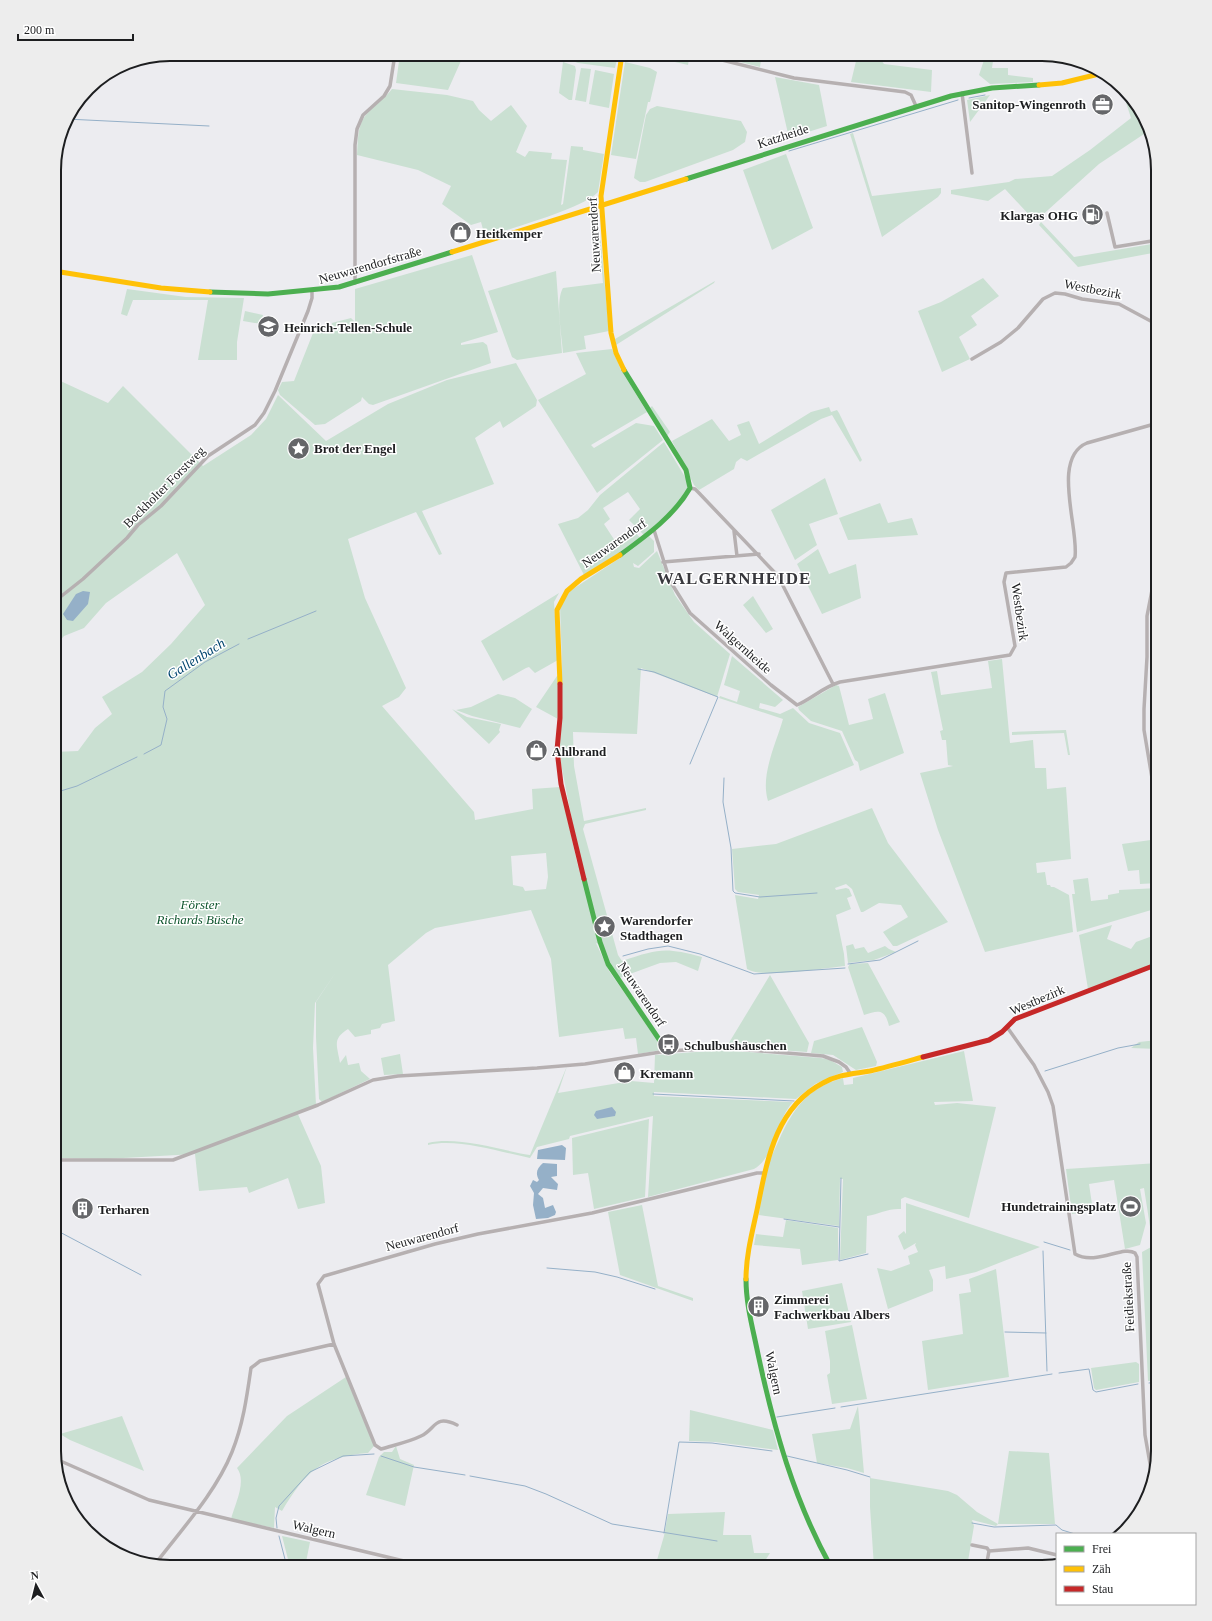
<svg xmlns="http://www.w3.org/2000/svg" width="1212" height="1621" font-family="Georgia,serif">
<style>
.green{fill:#cae0d2;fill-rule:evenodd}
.water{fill:#95b0c8}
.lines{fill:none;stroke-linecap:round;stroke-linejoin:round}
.stream{stroke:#95b0c8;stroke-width:1}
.street{stroke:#b6b0b1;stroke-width:3.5}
.fast{stroke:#4caf50;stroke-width:5}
.slow{stroke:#ffc107;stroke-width:5}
.jam{stroke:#c62828;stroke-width:5}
.labels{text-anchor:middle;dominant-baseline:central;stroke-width:3;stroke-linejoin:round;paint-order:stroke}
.poi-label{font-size:13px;font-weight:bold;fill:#1d1e20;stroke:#fff;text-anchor:start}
.street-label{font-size:13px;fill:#1d1e20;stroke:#fff}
.park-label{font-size:13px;font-style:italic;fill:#0d542c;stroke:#fff}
.water-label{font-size:14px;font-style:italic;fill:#00456f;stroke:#fff}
.district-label{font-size:17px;font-weight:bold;letter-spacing:1px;fill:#38383d;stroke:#fff}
.rim{fill:none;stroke:#1d1e20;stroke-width:2}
</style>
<rect width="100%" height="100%" fill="#ececf0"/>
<!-- green -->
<path class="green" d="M400,54H464L448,90L396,83Z
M554,54H618L615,68L578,63Z
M677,54H690L688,65L675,62Z
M709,54H762L760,67Z
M986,54H994L992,68H1008V75L1033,78V82L990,84L979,75Z
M857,57L881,60L884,64L932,70L931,92L851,82Z
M563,62L575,66L576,70L572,100H569L559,93Z
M625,62L650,68L657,72L650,102H648L636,159L611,155Z
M581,68L591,69L586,102L575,100Z
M595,70L614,74L609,108L589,104Z
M775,77L819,85L827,126L789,138Z
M392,89L447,95L473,101L479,110L491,121L511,105L527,126L516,152L525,157L529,151L552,153L551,159L567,160L561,205L563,204L571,146L583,147V150L604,154L598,192C584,208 509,229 485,237L481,222L471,225L442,204L451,186L418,170L357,155C358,142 357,127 365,116C372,107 384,99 392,89Z
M1122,90L1136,103L1142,125H1144L1147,132L1099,164L1038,219H1033L1005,189L988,201L951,194V190L1009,182L1015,179L1052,176L1090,150L1131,118Z
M990,95L970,122L967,100Z
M657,106L741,121L747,132L745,142L733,150L645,182H640L634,178L635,172L646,115L650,109Z
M853,133L872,196L941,188V193L938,197L882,237L850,134Z
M786,154L813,228L772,250L743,170Z
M1041,222L1074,257L1158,243V252L1078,267L1039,225Z
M598,230L601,243L609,331L584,336L586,349L563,353C562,337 555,301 563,288L603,283Z
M472,255L498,332L461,343V345L483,342L487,345L491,363L373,405L369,404L362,397L361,401L325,424L315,425L280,395L278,390L282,382L294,381L315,328L328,325L331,327L332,323L351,318L355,322V289Z
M556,271L562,353L517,360L512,357L488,291Z
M983,278L999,296L971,316L977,325L959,337L970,359L942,372L918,311L941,302Z
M715,281L714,283L616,345L615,339Z
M127,289L186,297L244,298L237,342V360H198L208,300H133L127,316L121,314Z
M245,311L263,315L261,324L243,321Z
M612,349L621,370L647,412L591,445L594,448L636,423L654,426L663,440L597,493L538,400L586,374L576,353Z
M516,363L537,400L536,406L503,428L500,421L475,438L494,484L422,511L442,554L439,555L416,512L348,539L365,598L406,688L399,697L382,706L474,812L475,820L533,809L532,789L560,787L578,866L574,831L559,753L562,664L560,606L567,593L626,554L649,536L654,541V552L638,566L633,563L634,567L639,568L657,551L675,595L694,622L730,654L717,697L641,668L637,734L573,732L574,766L584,821L646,808V810L585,824L583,829L618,955L622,961C659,949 664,947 702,957L698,971L676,962L660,963L619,978L610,964L603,946L596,943L609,971L662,1046L661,1050L638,1054L636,1038L625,1039L623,1028L559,1037L551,959L531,910L435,928L426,933L388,965L395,1021L382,1024L380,1028L371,1030V1034L355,1037L348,1029C332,1039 337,1045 340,1063L346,1055L348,1065L359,1063L361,1071L370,1079L322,1102L319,1099L316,1037V1002L336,972L315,1003L313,1048L316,1105L297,1112L321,1166L325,1203L298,1209L288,1178L249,1193L247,1187L199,1191L195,1154L106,1159L54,1158V752L78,751L95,728L112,714L102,697L142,672L171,644L205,605L177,553L106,603L84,628L64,636L58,643L54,664V378L108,403L123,386L203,466L251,435L266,419L278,395L326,441L388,404L447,380ZM546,853L548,877L546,889L525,891L523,887L513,885L511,856Z
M652,406L670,432L667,436L650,408Z
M829,407L831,412L837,410L839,413L862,460L860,462L832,415L821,419L747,461L741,458L736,462L734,469L699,490L694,485L672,441L712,419L729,441L741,435L737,425L749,421L759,444L811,412Z
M664,442L688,482C687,504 660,521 645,534H643L629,520L640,509L628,492L603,508L610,519L604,524L617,544L635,532L641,539L584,575L558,524L578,518L588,510L600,495Z
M825,478L838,514L809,524L817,545L795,560L771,510Z
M880,503L888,523L912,518L918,535L848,540L839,518Z
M818,549L829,574L856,564L861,598L822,614L797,564Z
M559,593L554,602L558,660L535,673L529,667L526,668L503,681L481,641Z
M753,596L773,629L766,633L743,605Z
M732,656L783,700L775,707L760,703L759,708L780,714L793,708L809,723L840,733L854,765L768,801C760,775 776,744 783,719L719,698L720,696L737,702L740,691L724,685Z
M1002,659L1010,743L1033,740L1035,768H1046L1047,789L1066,787L1071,859L1036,863L1037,873L1045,872L1047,885H1050L1051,887H1054L1069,895L1073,932L985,952L938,830L920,773L953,766L948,765L946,740H942L940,731L943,730L931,672L937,671L941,695L992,688L988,661Z
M557,676H558V719L536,707Z
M836,685L839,686L849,725L873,719L868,699L885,693L904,753L860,771L858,762L855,760L842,731L811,721L799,710L798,707Z
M498,694L515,698L532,709L520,728L472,716L456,710L471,707Z
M452,709L467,717L501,724L499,730L500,732L489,744Z
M1066,730L1070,755H1068L1064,733L1012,735V732Z
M872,808L888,843L948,922L897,946H893L883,932L908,917L901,905L879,903L863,912H861L852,889L846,884L835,888L836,890L846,888L849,889L852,896L847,898L851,909L836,915L844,954L845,966C824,968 763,979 747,969L735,895L758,899L759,895L738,892L735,889L732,849L776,844Z
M1158,839V883L1140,884L1139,870L1128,871L1122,844Z
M1088,878L1091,901L1108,899V895L1119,893V890L1158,888V908L1077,932L1072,894H1075L1073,880Z
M1112,925L1107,939L1131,949L1136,942L1158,934V962L1088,989L1079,935Z
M853,944L855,949L864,947L868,953L885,946L889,949L896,952L874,960L848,963L846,946Z
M868,963L900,1022L889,1026C885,1009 879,1010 864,1015L848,967L850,964Z
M770,975L809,1043L807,1052L727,1046Z
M862,1027L877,1062L876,1066L856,1070L833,1055L811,1053L814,1041Z
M1158,1040V1049L1131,1048L1139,1042Z
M723,1050L821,1058L830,1060L842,1067L843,1072L815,1084L796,1099L654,1092V1096L793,1102C776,1119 775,1158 754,1169L648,1197L653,1116L570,1136L569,1139L537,1147L530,1158C499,1152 458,1138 428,1145V1143C458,1136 499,1150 530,1155L567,1066L558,1093L631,1081L654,1083L655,1055Z
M964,1051L973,1101L934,1102L935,1105L957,1103L996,1107L969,1218L905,1197L901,1199V1209C889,1208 879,1214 867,1216L866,1253L840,1260L843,1179H840L839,1226L759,1215C761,1201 762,1186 766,1172C769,1161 774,1151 779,1140C793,1109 807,1088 843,1078L844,1085L853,1084V1078Z
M400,1054L403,1074L384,1075L381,1058Z
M649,1119L645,1197L594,1209L588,1173L573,1175L572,1138Z
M1158,1163V1380L1148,1381L1142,1252L1153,1246L1144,1188L1140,1189L1146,1223L1140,1245L1125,1249L1114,1180L1089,1184L1093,1211L1072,1214L1066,1169Z
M906,1203L1040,1247L976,1272L946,1279L945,1266L929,1270L933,1280V1291L888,1309L877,1268L891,1271L910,1264L908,1256L918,1252L915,1245L916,1243L904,1250L898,1236L904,1231L906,1234Z
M642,1205L658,1286L693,1298V1301L620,1275L608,1212Z
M786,1220L838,1228V1260L802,1265L800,1249L754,1245L756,1234L783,1237Z
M996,1269L1009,1377L928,1390L922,1341L963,1334L959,1294L971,1292L969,1279Z
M842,1283L851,1322L808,1329L802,1291Z
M852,1325L867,1399L832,1404L827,1375L830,1373V1361L825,1331Z
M1136,1362L1139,1364V1382L1096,1390L1094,1388L1091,1368Z
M346,1377L374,1446L368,1453C321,1457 306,1471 282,1511L275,1507L274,1528L231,1519C235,1504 247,1481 237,1468L287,1416Z
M858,1406L864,1473L847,1468L817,1463L812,1434L850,1429Z
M690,1410L773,1430L778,1450L715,1442L689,1441Z
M122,1416L144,1471L70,1440L60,1434Z
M396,1446L400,1459L414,1465L405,1506L366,1495L379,1457L384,1452H392Z
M1009,1451L1049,1453L1055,1524H998L996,1526L972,1520L974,1526L967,1567H874L870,1507V1478L948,1491L957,1495L977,1512L998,1524Z
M725,1512L723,1535H751L754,1553H770L761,1567H655L664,1536L668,1514Z
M282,1536L310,1542L305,1567H290Z"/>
<!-- water -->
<path class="water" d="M83,591L90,592L88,604L73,621L67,620L63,614L76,594Z
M612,1107L616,1112L615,1116L597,1119L594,1115L596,1111Z
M562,1145L566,1148L565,1160L537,1159L538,1150Z
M543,1163L557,1164V1176L551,1177L558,1184L557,1190L543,1188L538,1194L543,1198L545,1208L553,1205L556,1212L555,1215L548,1218L536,1219L533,1205L534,1193L530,1186L533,1180L537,1182L539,1180C535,1173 537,1168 543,1163Z"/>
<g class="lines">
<!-- stream -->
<path class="stream" d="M969,98L985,95
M66,119L209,126
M789,151L958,100
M248,639L316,611
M638,669L654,672L718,697L690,764
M144,754L161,745L167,719L163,707L165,691L205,662L239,644
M724,778L723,802L731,848L733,891L735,893L760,897L817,893
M54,793L77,786L137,757
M623,956L648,949L668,946L700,954L754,974L845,968
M848,964L880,960L918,941
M1045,1071L1118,1048L1140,1044
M653,1094L794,1101
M54,1148L59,1129
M841,1178L839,1261L868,1254
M784,1219L839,1227
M54,1229L141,1275
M1044,1242L1070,1250
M1043,1251L1047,1371
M547,1268L595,1272L617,1277L655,1289
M1005,1332L1046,1333
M1059,1373L1089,1369L1093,1390L1096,1392L1138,1384
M1149,1383L1158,1382
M841,1407L1052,1374
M777,1417L835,1408
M381,1456L414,1467L465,1475
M787,1456L847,1470L870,1477
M470,1476L525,1486L546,1494L612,1524L717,1541
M972,1523L994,1527L1056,1525L1062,1530L1075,1534
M277,1528L276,1518L279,1506L310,1472L343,1456L374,1454
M664,1533L679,1442L712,1443L772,1451
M279,1536L287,1567"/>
<!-- street -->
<path class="street" d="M698,54L794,78L905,92L911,95L916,106
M962,93L972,173
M1107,213L1115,247L1158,240
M355,283V145L357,129L363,115L384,96L390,86L395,54
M972,359L1001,342L1018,328L1043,299L1055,293L1065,294L1082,299L1119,304L1158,325
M690,488L695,489L699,493L778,576L833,684
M654,530L670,581L690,613L771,685L797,705C811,699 825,686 840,682L1010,655L1015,646L1004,582L1006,573L1066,567L1071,563L1075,557C1079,528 1051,458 1087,443L1158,423
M734,531L737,556
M663,562L759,554
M1151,597L1158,598
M54,602L83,579L127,538L138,525L161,506L208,456L255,425L264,413L275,391L308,311L312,298V292
M1158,814L1144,730V709L1147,657V616L1158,559
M1007,1027L1034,1065L1048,1092L1053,1106L1075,1254C1096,1266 1123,1245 1135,1253L1137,1257L1145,1435L1152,1475
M54,1160H173L318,1105L373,1080L398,1076L537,1068L585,1064L667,1051L724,1048L823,1056L839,1062L846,1067L850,1073
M457,1425C434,1414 436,1429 421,1436C409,1442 394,1445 381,1449L375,1445L334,1344L318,1284L324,1276L435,1244L478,1234L592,1213L757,1173H763
M56,1459L149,1500L429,1567
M972,1545L987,1548L989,1551
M156,1563C182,1529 216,1492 232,1452C243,1425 247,1396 251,1368L260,1361L334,1344
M1056,1563L1057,1560
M986,1567L989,1551L1028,1548L1057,1555"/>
<!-- fast -->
<path class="fast" d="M686,179L951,96L992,88L1039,85
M210,292L268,294L339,287L452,252
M620,555C646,536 674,516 690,488L686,470L624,370
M584,879L600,942L608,964L667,1051
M746,1279C746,1305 753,1329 758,1354C774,1429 794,1500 831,1567"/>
<!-- slow -->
<path class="slow" d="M622,54L601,196L611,333L616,353L624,370
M1039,85L1062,83L1103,73
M452,252L686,179
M54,271L161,288L210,292
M560,684L557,610L567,591L581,579L620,555
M746,1279C746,1256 752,1233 757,1210C767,1161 775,1108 823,1083C839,1074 853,1074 870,1071C888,1067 905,1062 923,1057"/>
<!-- jam -->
<path class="jam" d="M560,684V718L557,750L561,784L584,879
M923,1057L989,1040L1002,1032L1015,1019L1158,964"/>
</g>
<!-- icons -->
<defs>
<symbol id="office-disc" viewBox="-11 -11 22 22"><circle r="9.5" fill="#656669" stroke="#fff"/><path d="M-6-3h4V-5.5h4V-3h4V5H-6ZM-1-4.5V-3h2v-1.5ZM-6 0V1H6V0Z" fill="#fff"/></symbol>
<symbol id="fuel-disc" viewBox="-11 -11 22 22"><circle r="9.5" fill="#656669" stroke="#fff"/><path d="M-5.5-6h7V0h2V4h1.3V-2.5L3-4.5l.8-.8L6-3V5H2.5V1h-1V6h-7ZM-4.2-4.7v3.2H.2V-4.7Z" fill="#fff"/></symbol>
<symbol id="shop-disc" viewBox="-11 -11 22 22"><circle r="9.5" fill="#656669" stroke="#fff"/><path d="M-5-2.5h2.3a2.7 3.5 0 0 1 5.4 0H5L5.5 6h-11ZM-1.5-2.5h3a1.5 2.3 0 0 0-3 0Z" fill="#fff"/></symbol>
<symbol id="school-disc" viewBox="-11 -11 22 22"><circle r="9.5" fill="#656669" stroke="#fff"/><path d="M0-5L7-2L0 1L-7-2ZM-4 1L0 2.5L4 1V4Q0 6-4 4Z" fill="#fff"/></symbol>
<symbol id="sight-disc" viewBox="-11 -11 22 22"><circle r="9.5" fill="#656669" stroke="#fff"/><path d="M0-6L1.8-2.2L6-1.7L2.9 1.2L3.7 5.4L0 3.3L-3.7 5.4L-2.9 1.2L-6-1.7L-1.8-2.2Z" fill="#fff"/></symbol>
<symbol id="bus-disc" viewBox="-11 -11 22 22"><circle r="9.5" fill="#656669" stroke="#fff"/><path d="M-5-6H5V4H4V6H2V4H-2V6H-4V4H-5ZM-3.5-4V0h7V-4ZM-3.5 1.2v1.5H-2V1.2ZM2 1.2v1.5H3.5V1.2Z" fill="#fff"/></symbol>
<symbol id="stadium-disc" viewBox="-11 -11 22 22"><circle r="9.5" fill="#656669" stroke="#fff"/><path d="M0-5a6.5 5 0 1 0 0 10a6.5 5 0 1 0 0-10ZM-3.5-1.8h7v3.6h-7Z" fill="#fff"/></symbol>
<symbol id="building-disc" viewBox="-11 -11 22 22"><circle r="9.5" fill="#656669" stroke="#fff"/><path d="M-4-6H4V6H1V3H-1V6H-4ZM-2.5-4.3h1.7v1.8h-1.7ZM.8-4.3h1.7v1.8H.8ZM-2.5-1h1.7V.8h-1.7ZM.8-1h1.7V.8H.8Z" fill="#fff"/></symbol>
</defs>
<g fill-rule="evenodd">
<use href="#office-disc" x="1090" y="92" width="25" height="25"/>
<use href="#fuel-disc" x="1080" y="202" width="25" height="25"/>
<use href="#shop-disc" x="448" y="220" width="25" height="25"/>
<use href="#school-disc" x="256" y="314" width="25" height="25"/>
<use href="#sight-disc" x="286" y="436" width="25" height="25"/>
<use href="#shop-disc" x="524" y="738" width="25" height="25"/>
<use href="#sight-disc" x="592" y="914" width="25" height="25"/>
<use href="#bus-disc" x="656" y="1032" width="25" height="25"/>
<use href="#shop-disc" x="612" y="1060" width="25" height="25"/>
<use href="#stadium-disc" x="1118" y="1194" width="25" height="25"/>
<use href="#building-disc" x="70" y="1196" width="25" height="25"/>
<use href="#building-disc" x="746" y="1294" width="25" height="25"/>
</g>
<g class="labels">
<!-- poi labels -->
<g class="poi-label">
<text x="1086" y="104" text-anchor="end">Sanitop-Wingenroth</text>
<text x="1078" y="215" text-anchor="end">Klargas OHG</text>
<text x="476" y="233">Heitkemper</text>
<text x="284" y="327">Heinrich-Tellen-Schule</text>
<text x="314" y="448">Brot der Engel</text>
<text x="552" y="751">Ahlbrand</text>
<text x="620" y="920">Warendorfer<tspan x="620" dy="15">Stadthagen</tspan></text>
<text x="684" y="1045">Schulbushäuschen</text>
<text x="640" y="1073">Kremann</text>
<text x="1116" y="1206" text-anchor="end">Hundetrainingsplatz</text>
<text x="98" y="1209">Terharen</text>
<text x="774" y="1299">Zimmerei<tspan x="774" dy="15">Fachwerkbau Albers</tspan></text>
</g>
<!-- street labels -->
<g class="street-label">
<text transform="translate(783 136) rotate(-18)">Katzheide</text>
<text transform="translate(594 235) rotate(-93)">Neuwarendorf</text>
<text transform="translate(370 265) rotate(-16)">Neuwarendorfstraße</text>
<text transform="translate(1093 289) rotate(11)">Westbezirk</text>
<text transform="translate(164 487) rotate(-45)">Bockholter Forstweg</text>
<text transform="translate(614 543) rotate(-35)">Neuwarendorf</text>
<text transform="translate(1020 612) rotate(82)">Westbezirk</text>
<text transform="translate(743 647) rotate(42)">Walgernheide</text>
<text transform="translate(642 994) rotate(56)">Neuwarendorf</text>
<text transform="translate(1037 1000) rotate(-23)">Westbezirk</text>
<text transform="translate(422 1237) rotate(-15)">Neuwarendorf</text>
<text transform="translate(1128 1297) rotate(-93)">Feidiekstraße</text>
<text transform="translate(774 1373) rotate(78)">Walgern</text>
<text transform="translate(314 1529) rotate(13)">Walgern</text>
</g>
<!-- park labels -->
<g class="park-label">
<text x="200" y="904">Förster<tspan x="200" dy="15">Richards Büsche</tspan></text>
</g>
<!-- water labels -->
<g class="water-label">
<text transform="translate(196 659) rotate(-32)">Gallenbach</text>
</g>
<!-- district labels -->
<g class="district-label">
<text x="734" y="578">WALGERNHEIDE</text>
</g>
</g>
<!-- crop -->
<path d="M0 0H1212V1621H0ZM170 61H1042A109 109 0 0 1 1151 170V1451A109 109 0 0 1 1042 1560H170A109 109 0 0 1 61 1451V170A109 109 0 0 1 170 61Z" fill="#ededed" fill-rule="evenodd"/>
<path class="rim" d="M170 61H1042A109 109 0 0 1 1151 170V1451A109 109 0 0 1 1042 1560H170A109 109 0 0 1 61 1451V170A109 109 0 0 1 170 61Z"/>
<!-- legend -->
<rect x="1056" y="1533" width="140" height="72" fill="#ffffff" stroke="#a5a5a6"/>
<rect x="1064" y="1546" width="20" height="6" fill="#4caf50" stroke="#a5a5a6"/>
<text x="1092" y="1553" font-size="12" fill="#1d1e20">Frei</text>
<rect x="1064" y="1566" width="20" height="6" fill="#ffc107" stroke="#a5a5a6"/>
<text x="1092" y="1573" font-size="12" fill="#1d1e20">Zäh</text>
<rect x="1064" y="1586" width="20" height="6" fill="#c62828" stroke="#a5a5a6"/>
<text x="1092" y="1593" font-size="12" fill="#1d1e20">Stau</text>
<!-- north arrow -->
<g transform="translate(36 1585) rotate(353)" stroke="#ffffff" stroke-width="3" paint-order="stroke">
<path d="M0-3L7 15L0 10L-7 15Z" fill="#1d1e20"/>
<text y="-6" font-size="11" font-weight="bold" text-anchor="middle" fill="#1d1e20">N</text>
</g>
<!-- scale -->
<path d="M18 34v6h115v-6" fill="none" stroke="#1d1e20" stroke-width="2"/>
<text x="24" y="34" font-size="12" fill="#1d1e20" stroke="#ffffff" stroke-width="3" paint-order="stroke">200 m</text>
</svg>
